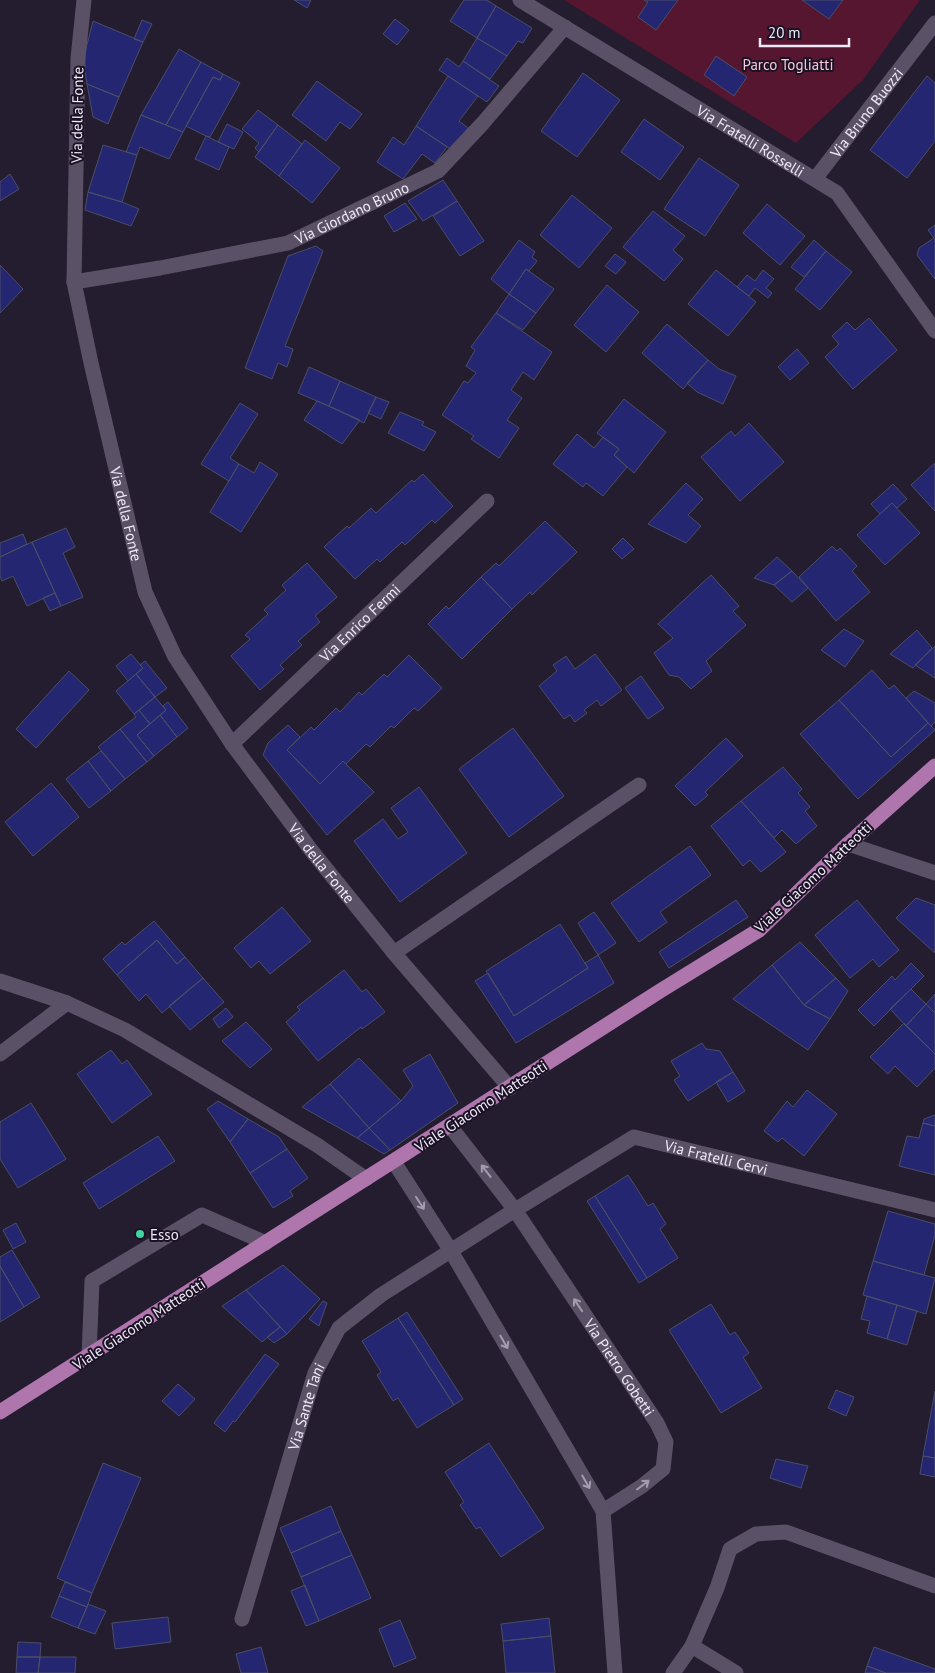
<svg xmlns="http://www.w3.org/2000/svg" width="935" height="1673" font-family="'PT Sans',sans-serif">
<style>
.green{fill:#561630}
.building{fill:#252672;stroke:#4a4e65}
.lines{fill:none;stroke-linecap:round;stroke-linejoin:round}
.minor{stroke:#5b5167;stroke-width:15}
.major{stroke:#ae76ac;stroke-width:15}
.oneway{stroke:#a49dae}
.poi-dot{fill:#42d4a0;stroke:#1b1225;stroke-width:2}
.labels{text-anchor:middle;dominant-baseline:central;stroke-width:4;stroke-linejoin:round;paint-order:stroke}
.park-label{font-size:15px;fill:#fbc6d5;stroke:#1b1225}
.street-label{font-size:15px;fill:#eee9f6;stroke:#1b1225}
.poi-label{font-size:15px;fill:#eee9f6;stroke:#1b1225;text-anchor:start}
</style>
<rect width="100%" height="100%" fill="#241c2f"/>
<!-- green -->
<path class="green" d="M564,0H920L863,80L796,143Z"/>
<!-- building -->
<path class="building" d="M294,0H311L307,8Z
M464,0H487L496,6L477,38L450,21Z
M644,0H678L656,30L638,17L648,2Z
M802,0H843L829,19Z
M496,6L532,28L523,43L518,41L507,56L477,38Z
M395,19L409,30L397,45L383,34Z
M142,20L152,24L143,42L134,39Z
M93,21L143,42L119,97L87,84L83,60Z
M477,38L507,56L490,79L463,61Z
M179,49L201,62L166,125L141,115Z
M716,56L747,77L734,96L704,75Z
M447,58L459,67L463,61L499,86L487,102L439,70Z
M201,62L223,74L220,80L213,77L183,132L166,125Z
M583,73L620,100L577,157L541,131Z
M223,74L240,83L210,137L206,136L186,126L213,77L220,80Z
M448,76L478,96L459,121L468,128L452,150L416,126Z
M927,76L935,83V141L907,178L870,150Z
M317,81L362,114L350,129L340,122L326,141L292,115Z
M87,84L119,97L108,124L93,117Z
M258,110L278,125L259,152L255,148L259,143L242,129Z
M141,115L183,132L169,159L140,147L137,155L126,152Z
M644,119L684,147L660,180L621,152Z
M227,124L243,132L234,149L218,142Z
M278,125L302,144L279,176L255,157Z
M416,126L447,147L435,163L422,154L403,179L377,162L393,137L404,145Z
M206,136L229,147L219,170L195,159Z
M305,140L340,168L312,203L279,176Z
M103,145L137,155L122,202L88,192Z
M699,158L739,185L705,236L664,209Z
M10,174L19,189L0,201V182Z
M443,180L457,201L423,221L408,201Z
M88,192L122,202L139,209L131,226L85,210Z
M572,195L612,228L579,268L540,235Z
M457,201L484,241L460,256L433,216Z
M405,203L417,219L394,232L384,216Z
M767,204L805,236L780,265L743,233Z
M653,211L685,236L673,250L683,259L664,281L623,247Z
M935,225V279L917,255L919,248L934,238L928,230Z
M519,240L535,252L532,257L537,261L529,271L526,269L509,294L491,279Z
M814,240L826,251L804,277L791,267Z
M316,246L323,251L285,346L293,349L287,367L278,363L272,379L245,368L288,256Z
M826,251L852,272L820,310L795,289Z
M615,254L626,262L616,274L605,266Z
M0,265L23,289L0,313Z
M526,269L554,289L536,313L509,294Z
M716,270L756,302L728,336L688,304Z
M763,270L774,279L766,288L772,293L768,298L755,288L749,296L737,287L747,275L755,281Z
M607,285L639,312L606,352L574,325Z
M509,294L536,313L523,330L496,313Z
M496,313L552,352L534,380L523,372L511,390L522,398L507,420L519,428L499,458L471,439L474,436L442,415L464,381L468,383L476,373L466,366L475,350L471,347Z
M869,318L897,350L853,389L825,357L839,344L832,336L847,322L855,330Z
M667,324L708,360L683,389L642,353Z
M797,349L809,363L790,380L778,367Z
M708,360L719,369L736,376L723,404L697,392L687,383Z
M309,367L340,381L329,406L298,393Z
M340,381L376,397L364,423L329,406Z
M376,397L389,402L381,419L368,413Z
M624,399L666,432L634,473L614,455L619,449L597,433Z
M317,401L360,420L342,444L304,420Z
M240,403L258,414L230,458L239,464L229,481L201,464Z
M400,412L424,422L422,425L436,432L424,451L388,433Z
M749,423L784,462L740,501L701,457L731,431L735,436Z
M577,434L594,448L603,437L619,449L614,455L627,467L603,496L586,483L583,487L553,464Z
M260,462L278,474L241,532L210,512L239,464L254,473Z
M935,463V511L911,485Z
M423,474L453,506L435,523L432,520L405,545L402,542L380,562L377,559L355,579L324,547L347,526L349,528L371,508L376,513L412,480L414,482Z
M686,483L703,499L688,515L701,526L686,543L648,524Z
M893,484L907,499L897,508L892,503L880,514L871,504Z
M892,503L920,533L885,565L857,535Z
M545,521L577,552L532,595L530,592L512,609L481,577L496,563L499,566Z
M66,528L75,547L63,553L83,597L61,606L32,542Z
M23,534L27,544L0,557V543Z
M623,538L634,549L622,559L612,549Z
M32,542L55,593L27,606L13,576L2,581L0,576V557Z
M832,546L837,551L840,548L857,566L852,571L870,592L836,621L799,577Z
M777,557L792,571L774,585L754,578Z
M307,563L337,597L315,616L320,622L298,641L302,645L280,665L284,669L260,690L231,656L250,639L245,635L268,614L264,610L286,590L282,585Z
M792,571L808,588L792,602L774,585Z
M711,575L739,606L733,611L746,625L706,661L712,671L691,689L679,677L669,675L654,653L673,638L658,624Z
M481,577L512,609L462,659L428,624L446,606L449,609Z
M55,593L61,606L50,611L43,598Z
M844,629L864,641L845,667L821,650Z
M917,630L932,648L913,668L890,654Z
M935,646V678L915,665Z
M131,654L143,668L128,681L116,666Z
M595,654L622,690L601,706L597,700L584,710L587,713L575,722L570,715L564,719L539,686L557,671L553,665L566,656L575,669Z
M409,655L442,688L418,711L414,708L394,728L391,726L370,747L366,744L346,764L343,761L320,784L287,750L311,727L314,730L336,708L340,712L359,692L362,695L384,674L387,677Z
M145,661L167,688L155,697L136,674L143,668L140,665Z
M872,670L889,689L894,685L928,723L891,757L839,700Z
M69,671L89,690L36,748L16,729Z
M136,674L155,697L134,714L116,691Z
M641,676L664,708L648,719L625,688Z
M914,691L935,703V722L931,726L906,698Z
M155,697L166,710L150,724L139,710Z
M839,700L891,757L928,723L935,730L858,799L800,734Z
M168,702L188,728L177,737L160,715L166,710L163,706Z
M139,710L150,724L137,735L154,756L147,762L120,729L136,717L134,714Z
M160,715L177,737L154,756L137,735Z
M288,725L300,737L287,750L320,784L343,761L374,792L327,835L263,755L268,743Z
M513,728L564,796L509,837L459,769Z
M120,729L147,762L125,779L98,747Z
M726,738L743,756L705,792L708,795L695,806L675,786Z
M101,751L125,779L111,791L88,761Z
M88,761L111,791L89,808L66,779Z
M783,767L802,789L798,793L810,807L805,811L817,826L796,844L782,830L774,838L741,801Z
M51,783L79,817L33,856L5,822Z
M419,787L467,853L400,902L354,841L383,819L398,839L408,832L391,808Z
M741,801L786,852L761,872L750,860L743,866L711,826Z
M690,846L711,875L660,912L667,922L639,942L611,903Z
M916,898L935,905V953L896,918Z
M736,900L748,917L669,968L659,952Z
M857,900L899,950L879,967L873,959L850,978L815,935Z
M282,907L311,941L270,974L259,961L251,968L234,948Z
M594,912L616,943L598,955L578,923Z
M154,921L185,957L177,964L157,940L117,975L103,959L122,942L125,945Z
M560,924L588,968L514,1016L486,971Z
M157,940L177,964L185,957L203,978L162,1013L146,994L139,1001L117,975Z
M800,942L836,978L804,1005L772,965Z
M598,955L614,983L516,1043L475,981L488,973L514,1016L588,968L585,963Z
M911,963L924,976L874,1026L858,1010L892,976L895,980Z
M772,965L804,1005L830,1019L808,1050L733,999Z
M344,970L362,992L366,989L385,1012L362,1029L361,1027L318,1061L286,1022L300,1010L297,1007Z
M203,978L224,1002L190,1030L169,1006Z
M836,978L848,991L830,1019L804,1005Z
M911,989L926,1004L906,1026L890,1009Z
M935,994V1013L926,1004Z
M926,1004L935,1013V1054L906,1026Z
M226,1008L233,1017L219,1028L213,1019Z
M246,1022L272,1049L250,1068L222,1041Z
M904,1023L935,1054V1068L917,1087L895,1066L888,1074L870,1057Z
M702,1043L706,1049L720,1051L733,1072L688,1101L674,1080L680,1076L671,1061Z
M111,1050L122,1064L127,1060L152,1094L112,1123L77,1074Z
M430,1054L458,1103L390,1150L369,1128L401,1101L413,1086L403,1070Z
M359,1058L401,1101L369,1128L330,1084Z
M733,1072L745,1091L728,1102L716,1082Z
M330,1084L369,1128L357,1138L302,1107Z
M807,1090L837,1114L804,1156L782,1138L778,1142L764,1131L787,1101L793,1107Z
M218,1101L248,1119L230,1142L207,1109Z
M31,1103L66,1159L18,1188L0,1159V1122Z
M935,1115V1126L923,1123L924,1119Z
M248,1119L279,1137L287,1149L250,1173L230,1142Z
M923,1123L935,1126V1175L899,1166L907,1136L919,1138Z
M369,1128L390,1150L384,1154L357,1138Z
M158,1136L175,1161L99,1209L83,1183Z
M287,1149L308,1178L290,1191L293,1196L273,1208L250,1173Z
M628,1175L648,1206L653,1203L666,1224L660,1229L678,1258L647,1278L595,1196Z
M595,1196L647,1278L639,1283L587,1201Z
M888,1211L935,1224V1235L924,1275L873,1261Z
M16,1223L26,1242L13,1249L3,1230Z
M12,1250L40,1297L24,1307L0,1266V1257Z
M873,1261L935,1278L926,1314L863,1295Z
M283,1265L320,1299L287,1334L246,1290Z
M0,1266L24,1307L0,1322Z
M246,1290L280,1327L262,1342L222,1306Z
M867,1296L897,1305L887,1339L867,1333L870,1321L861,1319Z
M323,1301L327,1303L319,1326L309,1319Z
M711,1304L730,1335L735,1332L749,1353L743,1357L762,1388L721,1413L669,1330Z
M897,1305L917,1311L907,1345L887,1339Z
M407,1312L463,1399L454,1405L398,1318Z
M398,1318L454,1405L417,1428L398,1398L393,1401L377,1375L381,1372L362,1341Z
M280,1327L287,1334L274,1343L267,1337Z
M265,1354L279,1364L235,1422L233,1421L225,1432L214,1423Z
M178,1384L195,1399L179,1416L162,1401Z
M836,1390L854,1397L846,1416L828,1408Z
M935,1391V1458L923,1456Z
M489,1443L544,1528L501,1557L480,1527L476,1529L460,1505L464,1502L445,1472Z
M923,1456L935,1458V1477L920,1474Z
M776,1459L808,1466L801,1488L770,1478Z
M103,1463L141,1478L92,1593L57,1578Z
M331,1506L341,1531L291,1553L280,1528Z
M341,1531L352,1555L301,1577L291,1553Z
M352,1555L371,1598L319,1621L301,1577Z
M65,1582L92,1593L87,1607L59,1596Z
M305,1585L319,1621L306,1626L291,1591Z
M59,1596L87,1607L78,1628L51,1617Z
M88,1604L106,1611L95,1634L78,1628Z
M168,1617L171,1642L115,1649L112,1623Z
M549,1618L551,1636L503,1641L501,1624Z
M400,1620L416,1658L394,1667L379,1629Z
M551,1636L555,1673H506L503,1641Z
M18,1642L41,1643L40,1657H17Z
M261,1647L268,1673H241L236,1654Z
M874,1647L935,1669V1673H886L867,1666Z
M17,1657H40L38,1673H16Z
M40,1657H76L75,1673H38Z
M867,1666L886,1673H865Z"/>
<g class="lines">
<!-- minor -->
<g class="minor">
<path id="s1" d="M84,0L78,58L74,282L91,363L145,592L175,657L232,744L311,850L394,953L510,1088"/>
<path id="s2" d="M520,0L837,193L935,331"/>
<path id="s3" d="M815,179L935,23"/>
<path id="s4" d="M74,282L160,268L288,243L438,171L483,123L565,27"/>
<path id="s5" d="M232,744L487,501"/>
<path d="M848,844L935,873"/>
<path d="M394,953L639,785"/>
<path d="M0,981L67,1003L125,1030L317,1145L366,1179"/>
<path d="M0,1054L67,1003"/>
<path id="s6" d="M450,1126L515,1210L657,1423L666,1442L663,1469L642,1486L603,1511"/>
<path d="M394,1162L451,1251L603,1511L615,1673"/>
<path d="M89,1356L92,1281L202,1215L266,1243"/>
<path id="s7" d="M242,1619L315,1373L339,1328L381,1295L515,1210L634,1137L935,1210"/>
<path d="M692,1646L736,1673"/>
<path d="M673,1673L692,1646L717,1588L730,1549L756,1534L786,1532L935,1586"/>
</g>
<!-- major -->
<path class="major" d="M0,1412L660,991L759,930L848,844L935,766"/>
</g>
<!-- one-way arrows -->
<defs><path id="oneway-shaft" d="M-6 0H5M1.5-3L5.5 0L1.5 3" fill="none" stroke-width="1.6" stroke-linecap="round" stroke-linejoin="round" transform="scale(1.25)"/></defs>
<g class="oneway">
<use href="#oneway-shaft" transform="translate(486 1171) rotate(-128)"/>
<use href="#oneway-shaft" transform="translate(420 1203) rotate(57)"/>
<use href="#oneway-shaft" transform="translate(578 1305) rotate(-124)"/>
<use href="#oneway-shaft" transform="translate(504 1342) rotate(60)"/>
<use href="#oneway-shaft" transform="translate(586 1482) rotate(60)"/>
<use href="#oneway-shaft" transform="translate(643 1485) rotate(-37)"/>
</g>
<!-- markers -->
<circle class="poi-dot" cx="140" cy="1234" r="5"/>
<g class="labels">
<!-- park labels -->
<g class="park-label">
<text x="788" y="64">Parco Togliatti</text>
</g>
<!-- street labels -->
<g class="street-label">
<text stroke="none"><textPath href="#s3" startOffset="84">Via Bruno Buozzi</textPath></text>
<text transform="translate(77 115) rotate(-89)">Via della Fonte</text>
<text stroke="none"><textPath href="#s2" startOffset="270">Via Fratelli Rosselli</textPath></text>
<text stroke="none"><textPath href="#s4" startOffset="288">Via Giordano Bruno</textPath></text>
<text stroke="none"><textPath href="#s1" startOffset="520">Via della Fonte</textPath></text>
<text stroke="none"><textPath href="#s5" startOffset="176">Via Enrico Fermi</textPath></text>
<text stroke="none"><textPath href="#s1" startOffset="925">Via della Fonte</textPath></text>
<text transform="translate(813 877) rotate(-43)">Viale Giacomo Matteotti</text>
<text transform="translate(481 1106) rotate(-33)">Viale Giacomo Matteotti</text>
<text stroke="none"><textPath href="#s7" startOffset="744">Via Fratelli Cervi</textPath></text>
<text transform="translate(139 1324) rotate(-33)">Viale Giacomo Matteotti</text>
<text stroke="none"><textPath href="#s6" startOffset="295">Via Pietro Gobetti</textPath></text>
<text stroke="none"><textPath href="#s7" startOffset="222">Via Sante Tani</textPath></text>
</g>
<!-- poi labels -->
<g class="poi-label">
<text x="150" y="1234">Esso</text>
</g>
</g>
<!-- scale -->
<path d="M760 38v8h89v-8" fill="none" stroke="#eee9f6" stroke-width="2.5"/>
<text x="768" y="38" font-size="15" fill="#eee9f6" stroke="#1b1225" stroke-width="4" paint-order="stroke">20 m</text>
</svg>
